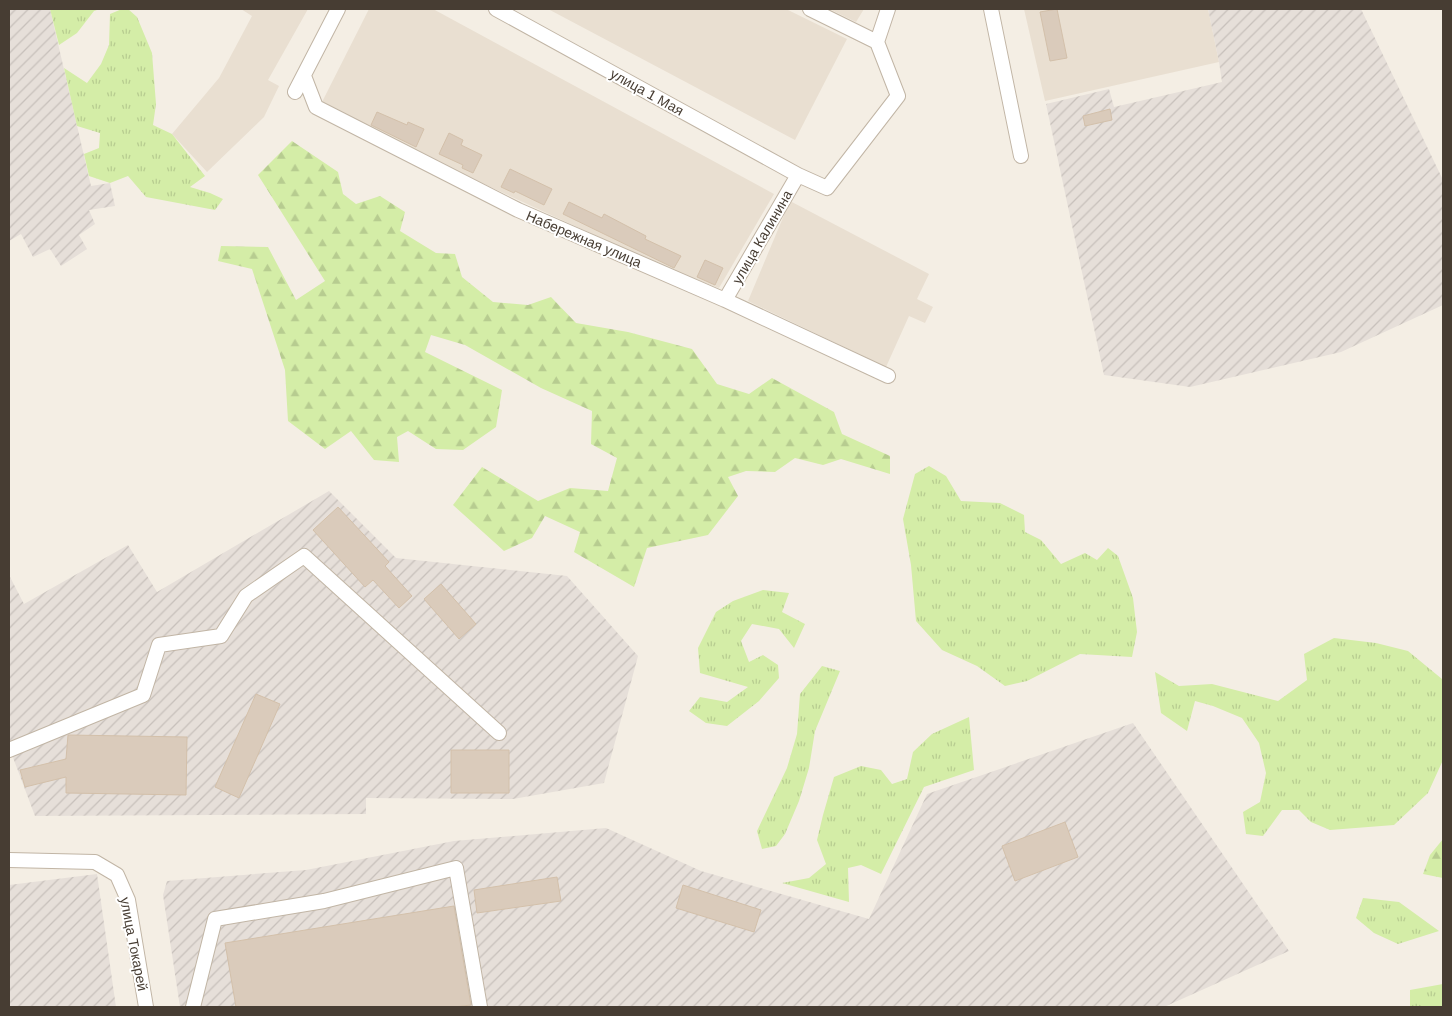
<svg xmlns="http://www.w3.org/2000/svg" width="1452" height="1016" font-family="Helvetica,sans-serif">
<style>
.residential{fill:#e9dfd1}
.industrial{fill:url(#industrial-furrows)}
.grass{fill:url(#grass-tufts)}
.forest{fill:url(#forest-firs)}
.building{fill:#dacbbb;stroke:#d3c0aa}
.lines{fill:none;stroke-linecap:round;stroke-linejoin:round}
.minor-casing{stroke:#c1b5a5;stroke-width:16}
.minor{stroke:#fff;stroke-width:14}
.labels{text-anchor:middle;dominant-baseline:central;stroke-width:4;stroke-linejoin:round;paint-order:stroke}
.street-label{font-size:14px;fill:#473d33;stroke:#fff}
</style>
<defs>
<pattern id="industrial-furrows" width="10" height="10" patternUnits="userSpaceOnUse" patternTransform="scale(1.25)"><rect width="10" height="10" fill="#e6dfd9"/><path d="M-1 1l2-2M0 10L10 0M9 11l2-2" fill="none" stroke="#c7c0bb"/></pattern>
<pattern id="grass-tufts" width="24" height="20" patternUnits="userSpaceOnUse" patternTransform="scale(1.25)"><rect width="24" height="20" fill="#d4eda7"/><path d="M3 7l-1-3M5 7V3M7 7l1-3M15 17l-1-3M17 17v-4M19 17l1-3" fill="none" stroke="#b7cc90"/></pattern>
<pattern id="forest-firs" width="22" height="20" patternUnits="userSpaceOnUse" patternTransform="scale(1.25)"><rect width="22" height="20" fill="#d4eda7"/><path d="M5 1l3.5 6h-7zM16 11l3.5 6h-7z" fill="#b7cc90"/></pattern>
</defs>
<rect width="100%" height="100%" fill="#f4eee4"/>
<!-- residential -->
<path class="residential" d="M241,9H308L268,80L279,86L264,117L207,172L172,134L219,78L252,16Z
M369,9H433L774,194L719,288L671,270L379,136L322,102Z
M548,9H786L847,39L795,140Z
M829,9H864L856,22Z
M1024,9H1208L1219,62L1045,101Z
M790,201L929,274L917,299L933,307L925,323L909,316L886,367L748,301Z"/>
<!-- industrial -->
<path class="industrial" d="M9,9H50L91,186L110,183L115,206L89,210L95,224L79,235L87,249L61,266L50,249L33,257L21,234L9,241Z
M1208,9H1361L1443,180V305L1341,352L1190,387L1104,375L1046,104L1109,89L1114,107L1222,82L1219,62Z
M329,491L396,558L567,576L638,656L604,783L513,799L366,798V814L35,816L9,747V575L24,604L128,545L157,592Z
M1133,723L1289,951L1164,1007H180L163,895L167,881L306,870L454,841L606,828L701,871L869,919L927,794Z
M97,874L116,1007H9V885Z"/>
<!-- grass -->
<path class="grass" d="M50,9H100L94,11L77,33L59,45Z
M122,9H128L137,17L152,53L156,104L153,125L172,134L205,176L190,187L210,193L223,199L215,210L146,197L128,176L110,183L89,176L84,154L99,148L100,133L77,126L64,68L87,83L101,64L109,45L110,14Z
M929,466L946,476L961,501L1000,503L1024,515L1025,532L1041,540L1061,564L1085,553L1097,560L1108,548L1118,556L1133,598L1137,632L1132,657L1080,654L1027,681L1005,686L977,666L942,650L916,621L911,565L903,519L915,474Z
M763,590L789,593L782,612L805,624L794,648L779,629L752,624L741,641L749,662L763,655L778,665L779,678L759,701L727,726L706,723L689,711L700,697L727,702L748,687L700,673L698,648L716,612L733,601Z
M1334,638L1376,643L1408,651L1442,679L1443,760L1428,793L1394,825L1330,830L1311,822L1299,810H1282L1263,836L1246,834L1243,812L1260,802L1266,773L1259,743L1242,718L1213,706L1195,701L1187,731L1161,713L1155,672L1179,686L1212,684L1278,701L1307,680L1304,654Z
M822,666L840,671L815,731L809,768L799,801L785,834L776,846L762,849L757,831L787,768L797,734L800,694Z
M969,717L974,770L924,787L881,874L861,865L848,868L849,902L782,883L809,878L826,864L817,840L823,815L834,777L861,766L881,770L892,784L907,779L913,752L932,734Z
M1363,898L1399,902L1439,931L1398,944L1374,933L1356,918Z
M1443,984V1007H1410V990Z"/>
<!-- forest -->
<path class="forest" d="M292,141L338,172L343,194L356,204L380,196L405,212L400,231L436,253L455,254L462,277L493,302L528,305L551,297L576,323L628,332L692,349L717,384L749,394L772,378L834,412L842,434L890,456V474L841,459L823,465L795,458L775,472L746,471L728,477L738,496L708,535L647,548L634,587L574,552L580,532L545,516L532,538L504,551L453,505L482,467L538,501L570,488L608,491L617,458L591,444L592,411L541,388L465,345L431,335L425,352L502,390L496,427L463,450L436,449L408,431L397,437L399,462L374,460L351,431L325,449L288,421L285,370L252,269L218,261L221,246L268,247L296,300L325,281L258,175Z
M1443,839V878L1423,874L1430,855Z"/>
<!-- building -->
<path class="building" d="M1057,9L1067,58L1050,61L1040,12Z
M1110,109L1112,120L1085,126L1083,116Z
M377,112L407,125L408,122L424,129L416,147L371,125Z
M449,133L463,140L461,145L482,155L473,173L462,168L463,165L439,154Z
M510,169L552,189L544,205L515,191L514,193L501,187Z
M569,202L602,218L604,214L646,236L645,239L681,256L674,268L563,214Z
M705,260L723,268L715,285L697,277Z
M338,507L389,562L385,566L412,596L399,608L373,580L365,587L313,530Z
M441,584L476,624L459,639L424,599Z
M256,694L280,704L239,798L215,787Z
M68,735L187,737L186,795L66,793V777L25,787L20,770L66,759Z
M451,750H509V793H451Z
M1065,822L1078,857L1015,881L1002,846Z
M557,877L561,901L477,913L474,890Z
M683,885L761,910L754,932L676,908Z
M454,906L471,1005L454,1007H236L225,943Z"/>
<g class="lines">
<defs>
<path id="minor" d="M496,9L798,175
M810,9L877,42
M991,9L1021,156
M304,76L316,107L518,210L725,300L888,376
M295,92L338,9
M725,300L798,175L827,188L898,96L877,42L888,9
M9,750L143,695L159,645L221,636L246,596L304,556L499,733
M9,860L95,862L117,875L128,900L146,1007
M193,1007L215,919L324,901L456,868L480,1007"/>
</defs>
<!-- minor casing -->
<use href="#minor" class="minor-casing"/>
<!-- minor -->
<use href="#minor" class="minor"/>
</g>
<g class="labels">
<!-- street labels -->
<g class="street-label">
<text transform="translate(647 92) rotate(29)">улица 1 Мая</text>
<text transform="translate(762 237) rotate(-60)">улица Калинина</text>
<text transform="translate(584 239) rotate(23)">Набережная улица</text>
<text transform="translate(134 944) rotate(79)">улица Токарей</text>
</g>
</g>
<!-- border -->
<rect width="1452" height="1016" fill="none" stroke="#473d33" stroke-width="20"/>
</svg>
